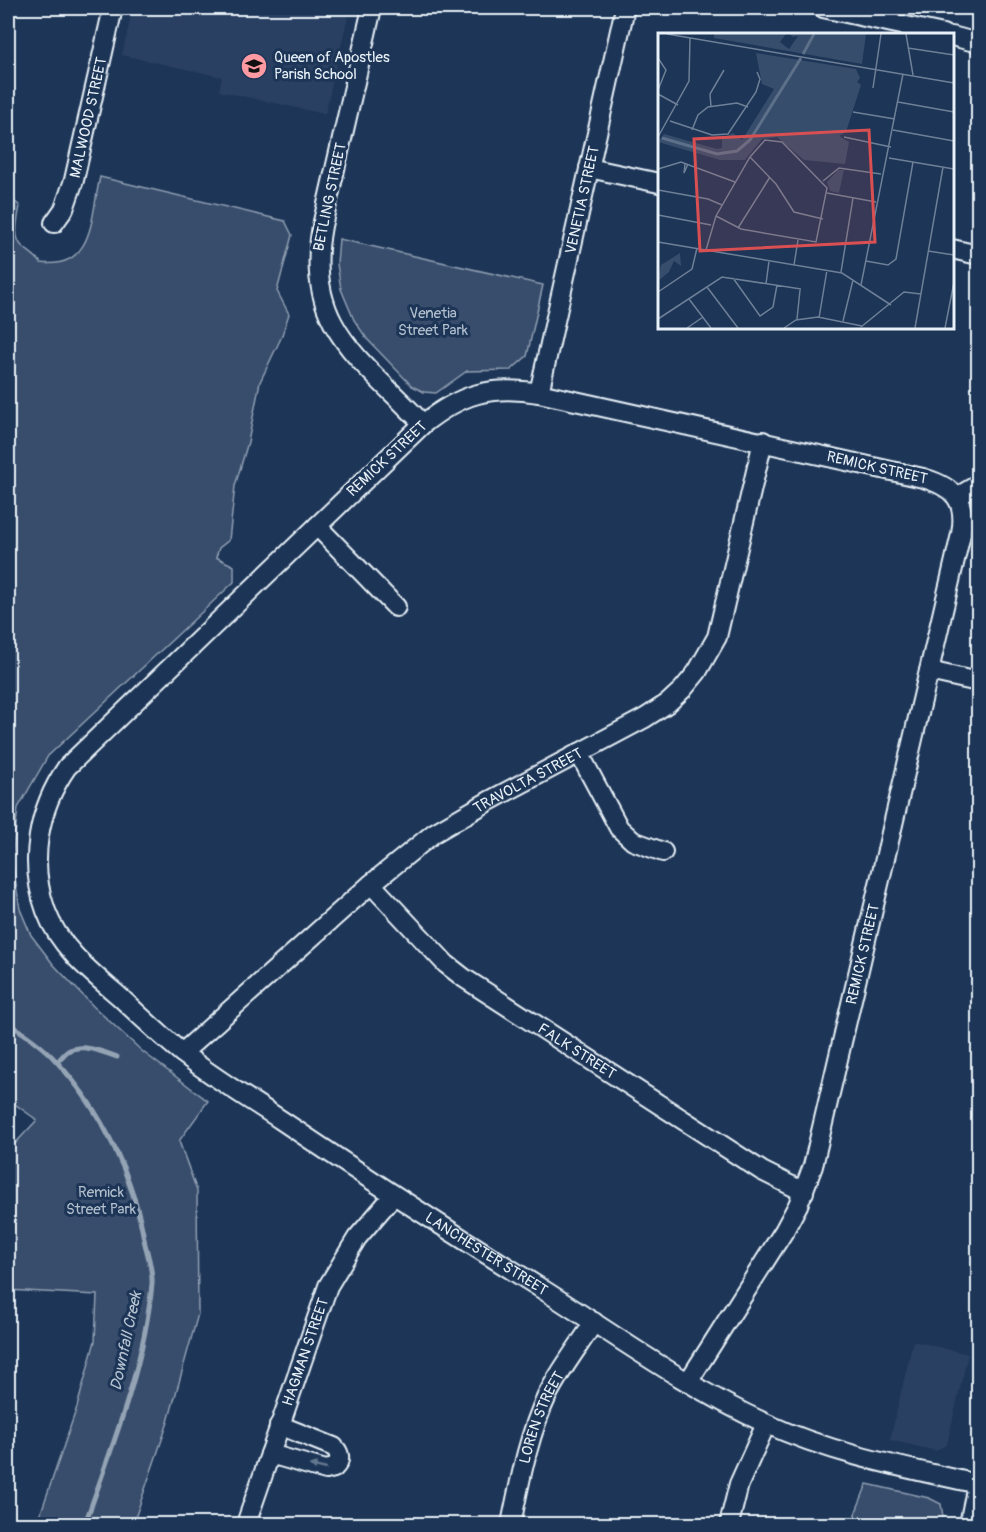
<svg xmlns="http://www.w3.org/2000/svg" width="986" height="1532" font-family="Pangolin,sans-serif">
<style>
.built{fill:#2a4162}
.green{fill:#374d6c;stroke:#909fb2;stroke-width:1.5}
.lines{fill:none;stroke-linecap:round;stroke-linejoin:round}
.stream{stroke:#95a4b5;stroke-width:5}
.street-casing{stroke:#e8f1f8;stroke-width:22}
.street{stroke:#1d3557;stroke-width:18}
.oneway{fill:#64778f}
.labels{text-anchor:middle;dominant-baseline:central;stroke-width:6;stroke-linejoin:round;paint-order:stroke}
.poi-label{font-size:15px;fill:#e8f1f8;stroke:#1d3557;text-anchor:start}
.street-label{font-size:15px;fill:#e8f1f8;stroke:#1d3557}
.park-label{font-size:15px;fill:#b3c0ce;stroke:#1d3557}
.water-label{font-size:16px;font-style:italic;fill:#b7c4d1;stroke:#1d3557}
.inset-river{fill:none;stroke:#5d7089;stroke-width:3}
.inset-road{fill:none;stroke:#6e8097;stroke-width:1.5}
.view{fill:#da5052;fill-opacity:0.15;stroke:#da5052;stroke-width:3}
.inset-edge{fill:none;stroke:#e8f1f8;stroke-width:3}
</style>
<rect width="100%" height="100%" fill="#1d3557"/>
<filter id="ink" filterUnits="userSpaceOnUse"><feTurbulence type="fractalNoise" baseFrequency=".0167" numOctaves="2"/><feDisplacementMap in="SourceGraphic" scale="12" xChannelSelector="R" yChannelSelector="G"/><feConvolveMatrix kernelMatrix="1 2 1 2 8 2 1 2 1" color-interpolation-filters="sRGB"/></filter>
<g filter="url(#ink)">
<!-- built -->
<path class="built" d="M133,8H350L325,114L219,91L222,77L122,55Z
M913,1341L968,1354L947,1444L936,1451L890,1440Z"/>
<!-- green -->
<path class="green" d="M100,177L285,221L292,235L277,291L289,314L281,338L260,382L248,442L235,486L229,540L219,548L216,557L234,566V582L48,756L18,808L12,860L20,909L31,935L53,964L93,1006L143,1052L208,1101L179,1141L197,1191L198,1314L168,1422L133,1524H37L77,1407L95,1341L97,1295L8,1290V1151L37,1120L8,1099V196L20,206C18,219 12,238 23,247C30,253 36,256 41,263C95,270 91,214 100,177Z
M339,239L543,285L527,356L511,370L467,371L436,393L424,392L412,386L367,339L354,320L341,289L337,264Z
M867,1484L929,1498L941,1504L943,1517L942,1524H851Z"/>
<g class="lines">
<!-- stream -->
<path class="stream" d="M8,1023C25,1034 43,1046 57,1062C103,1112 134,1178 145,1244C148,1256 153,1271 152,1284C144,1368 112,1446 85,1524
M57,1062C61,1058 64,1054 68,1051C82,1043 104,1052 117,1057"/>
<defs>
<g id="street">
<path d="M372,8L322,226C303,327 362,359 423,424"/>
<path d="M823,8L943,34"/>
<path d="M952,36L978,43"/>
<path d="M589,168L659,183"/>
<path id="s1" d="M54,223L64,209L74,180L113,8"/>
<path d="M952,249L978,255"/>
<path id="s2" d="M539,393L625,8"/>
<path d="M957,497L974,487"/>
<path d="M317,526L396,607"/>
<path d="M929,671L978,682"/>
<path d="M579,753L619,828L633,841L663,852"/>
<path id="s3" d="M371,884L446,964L464,978L762,1171L804,1192"/>
<path id="s4" d="M182,1053L371,884L434,833L489,801L645,718L668,703L683,689L697,672L717,637L763,441"/>
<path id="s5" d="M688,1382L784,1231L798,1205L813,1166L961,534C967,500 954,487 923,478L539,393C490,385 461,394 423,424L67,767C38,809 28,862 46,911C59,947 92,973 120,997C140,1016 160,1035 181,1052C212,1077 248,1098 281,1120C367,1178 454,1234 542,1289C615,1335 686,1387 765,1423C832,1454 906,1468 978,1484"/>
<path d="M270,1454L326,1470L334,1468C341,1461 341,1454 334,1447L279,1425"/>
<path id="s6" d="M246,1524L328,1286L357,1238L393,1196"/>
<path id="s7" d="M511,1524C520,1481 528,1436 547,1396C560,1370 579,1346 594,1322"/>
<path d="M729,1524L739,1484L766,1424"/>
<path d="M969,1524L978,1480"/>
</g>
</defs>
<!-- street casing -->
<use href="#street" class="street-casing"/>
<!-- street -->
<use href="#street" class="street"/>
</g>
<!-- one-way arrows -->
<defs><path id="oneway-solid" d="M-6-.8H1V-3.2L6.5 0L1 3.2V.8H-6Z" transform="scale(1.5)"/></defs>
<use class="oneway" href="#oneway-solid" transform="translate(318 1467) rotate(-167)"/>
</g>
<!-- icons -->
<defs>
<symbol id="school-disc" viewBox="-11 -11 22 22"><circle r="9.5" fill="#ff9aa2" stroke="#1d3557"/><path d="M0-5L7-2L0 1L-7-2ZM-4 1L0 2.5L4 1V4Q0 6-4 4Z" fill="#111"/></symbol>
</defs>
<g fill-rule="evenodd">
<use href="#school-disc" x="239" y="51" width="30" height="30"/>
</g>
<g class="labels">
<!-- poi labels -->
<g class="poi-label">
<text x="274" y="57">Queen of Apostles<tspan x="274" dy="17">Parish School</tspan></text>
</g>
<!-- street labels -->
<g class="street-label">
<text stroke="none"><textPath href="#s1" startOffset="112">MALWOOD STREET</textPath></text>
<text transform="translate(330 197) rotate(-78)">BETLING STREET</text>
<text stroke="none"><textPath href="#s2" startOffset="198">VENETIA STREET</textPath></text>
<text transform="translate(387 459) rotate(-43)">REMICK STREET</text>
<text transform="translate(877 468) rotate(13)">REMICK STREET</text>
<text stroke="none"><textPath href="#s4" startOffset="442">TRAVOLTA STREET</textPath></text>
<text stroke="none"><textPath href="#s5" startOffset="468">REMICK STREET</textPath></text>
<text stroke="none"><textPath href="#s3" startOffset="267">FALK STREET</textPath></text>
<text stroke="none"><textPath href="#s5" startOffset="2703">LANCHESTER STREET</textPath></text>
<text stroke="none"><textPath href="#s6" startOffset="182">HAGMAN STREET</textPath></text>
<text stroke="none"><textPath href="#s7" startOffset="111">LOREN STREET</textPath></text>
</g>
<!-- park labels -->
<g class="park-label">
<text x="433" y="313">Venetia<tspan x="433" dy="17">Street Park</tspan></text>
<text x="101" y="1192">Remick<tspan x="101" dy="17">Street Park</tspan></text>
</g>
<!-- water labels -->
<g class="water-label">
<text transform="translate(126 1341) rotate(-78)">Downfall Creek</text>
</g>
</g>
<!-- overview -->
<g transform="translate(658 33)">
<rect width="296" height="296" fill="#1d3557"/>
<path d="M56,1H128L122,9L131,16L140,3L135,4L131,1H208L204,31L56,5ZM98,20L198,36L202,45L199,49L203,52L188,99L181,103L191,109L187,131L146,127L119,104L104,106L87,127H62L0,109L6,101L59,116L64,115V105L75,100L84,107L116,56L104,51ZM180,137H186L181,160L172,158L169,149ZM22,220L23,233L16,228L11,239L0,248L3,232Z" fill="#374d6c"/>
<path class="inset-river" d="M145,21L156,1M4,105L59,121L79,118L92,107L143,25"/>
<path class="inset-road" d="M9,1L296,50M248,1L255,42M250,15L296,22M0,25L8,37L0,57M215,55L223,1M0,61L20,72M240,69L296,79M53,74L52,61L66,37M195,79L237,86M12,88L54,102L70,101L98,59L102,46L99,39M34,97L40,82L50,74L79,70L90,74M235,97L296,108M0,104L31,48L32,5M186,104L233,114M92,124L118,151L136,179L165,186M231,125L296,136M27,131L26,140L30,131M0,136L23,129L77,149M165,148L181,135L223,141M0,157L50,166L64,172M169,160L218,169M0,182L53,192M80,195L112,144M0,209L184,240L233,272M48,217L58,183L92,124L107,107L124,109L169,155L158,209L83,196L58,183M270,218L296,222M208,228L230,232L238,226L255,129M136,232L140,207M183,239L195,165M75,245L102,283L115,274L119,252M108,251L111,228M203,252L245,41M49,254L80,295M0,259L34,236L39,215M31,266L53,295M161,285L169,237M0,286L64,244L143,256M139,286L142,257M185,288L195,247M203,294L246,259L263,261M29,295L45,284M126,295L138,287L160,284L204,293M257,295L285,134M287,295L296,249"/>
<path class="view" d="M211,97L217,209L42,218L36,106Z"/>
<rect width="296" height="296" class="inset-edge"/>
</g>
<!-- margin -->
<rect width="986" height="1532" fill="none" stroke="#1d3557" stroke-width="30"/>
<rect x="15" y="15" width="956" height="1502" fill="none" stroke="#e8f1f8" stroke-width="2" filter="url(#ink)"/>
</svg>
